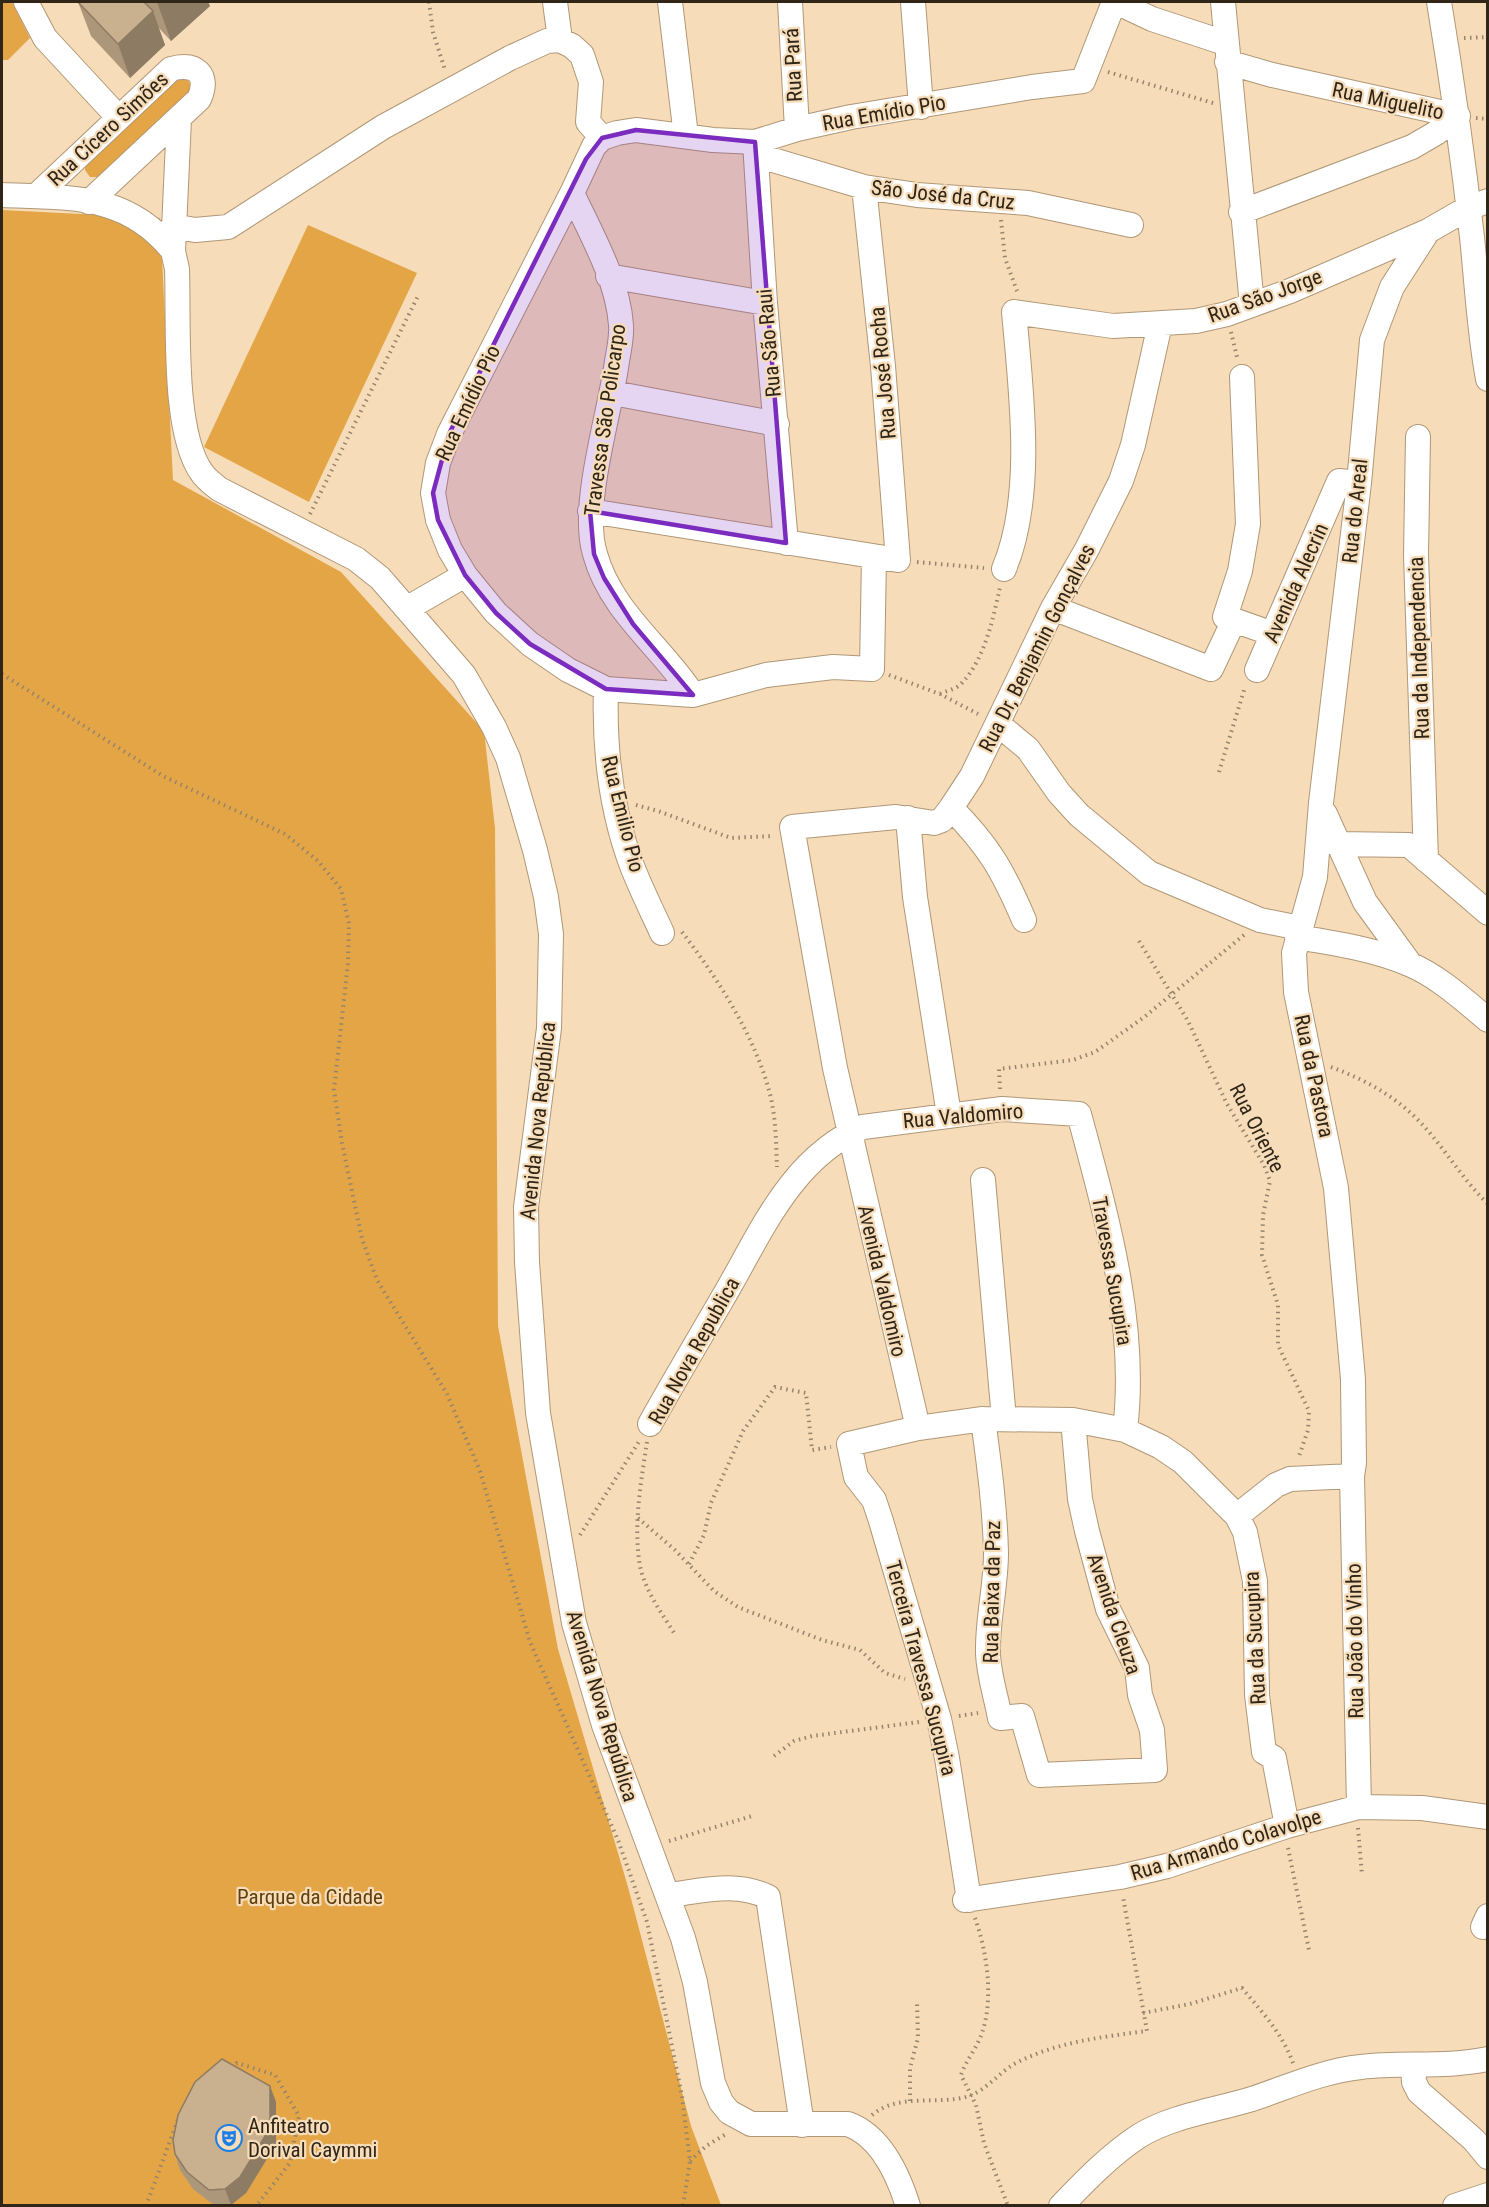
<svg xmlns="http://www.w3.org/2000/svg" width="1489" height="2207" font-family="'Roboto Condensed',sans-serif">
<style>
.green{fill:#e3a546}
.lines{fill:none;stroke-linecap:round;stroke-linejoin:round}
.minor-casing{stroke:#b09776;stroke-width:26}
.path{stroke:#96846b;stroke-width:4;stroke-dasharray:1.5 4.5;stroke-linecap:butt}
.minor{stroke:#fff;stroke-width:24}
.wall{fill:#ad977a}
.shaded-wall{fill:#8d7b63}
.building{fill:#c9b08e;stroke:#8d7b63;stroke-width:1.5}
.marked{fill:#7b2cbf;fill-opacity:0.2;stroke:#7b2cbf;stroke-width:4.5;stroke-linejoin:round}
.labels{text-anchor:middle;dominant-baseline:central;stroke-width:4.5;stroke-linejoin:round;paint-order:stroke}
.street-label{font-size:21px;fill:#302618;stroke:#f6dcb9}
.park-label{font-size:21px;fill:#5f3f0a;stroke:#f6dcb9}
.poi-label{font-size:21px;fill:#302618;stroke:#f6dcb9;text-anchor:start}
</style>
<rect width="100%" height="100%" fill="#f6dcb9"/>
<!-- green -->
<path class="green" d="M2,2H12L30,38L8,60H2Z
M182,75L192,85L193,92L99,177H90L85,170V162Z
M2,210L160,218L173,480L341,572L484,731L495,828L498,1326L558,1649L628,1887L691,2126L721,2205L2,2206Z
M308,225L417,273L309,502L204,447Z"/>
<g class="lines">
<defs>
<path id="minor" d="M26,2L45,38L119,118
M555,2L560,40
M670,2L686,136
M790,2L797,129
M913,2L921,107
M1116,2L1152,19L1225,43
M1223,2L1252,305
M1439,2C1452,80 1463,158 1472,237C1477,285 1479,331 1488,379
M1227,62L1272,75L1458,116
M179,119L173,251L177,269C179,321 172,432 202,473C206,479 213,484 219,489L356,559L380,578L464,675L494,727L508,758L535,850L546,897L551,934L549,1028L526,1207L527,1262L538,1413L574,1623L604,1725L683,1938L695,1982L713,2083L721,2102L729,2112L751,2124H848C881,2136 898,2174 908,2206
M755,142L765,303L786,543
M756,155L864,187L917,195L1028,203L1131,225
M572,193C591,234 618,280 621,325C622,337 619,349 617,361C610,415 580,505 595,554C611,612 662,647 693,695
M2,195C70,198 127,193 173,251
M36,196L171,69C196,62 210,75 199,99L89,202
M1241,212L1412,147L1436,133L1458,116
M173,226L195,230L228,227L383,127L510,58L547,41L560,40L572,46L582,55L591,82L588,122L602,138
M608,276L765,303
M1242,377L1248,524L1240,571L1225,617L1273,634
M613,393L777,424
M1418,437L1416,555L1426,860
M590,511L898,560L883,366L864,187
M874,557L872,669L833,667L766,675L693,695L606,689L568,670L530,644L496,613L465,575L450,550L438,520L433,493L438,463L449,434L572,193L594,146L602,138L617,133L636,130L713,140L755,142L797,129L851,117L1032,87L1083,81L1114,2
M1004,569C1035,495 1021,391 1014,312L1113,326L1196,321L1227,314L1290,291L1428,231L1468,208L1488,201
M408,608L465,575
M1053,608L1211,669L1234,620
M1257,670L1339,481L1359,483
M606,689C604,749 611,810 632,866C641,889 652,911 662,933
M998,724L1028,749L1059,793L1079,815L1149,873L1260,920L1300,928
M951,808C989,846 1003,871 1024,920
M1325,814L1365,902L1410,964
M908,818L915,897L949,1115
M1336,844L1409,845L1488,913
M1297,937C1334,943 1374,949 1409,964C1438,976 1464,1000 1488,1020
M983,1180L1004,1419
M983,1419C989,1464 995,1508 996,1553C996,1587 987,1620 988,1654C989,1676 996,1696 1000,1718L1022,1716L1039,1775L1155,1770L1152,1730L1140,1695L1137,1668L1108,1609L1087,1531L1080,1499L1073,1420
M650,1424C675,1379 702,1334 728,1289C763,1228 793,1157 863,1127L1002,1109L1079,1114C1106,1215 1138,1324 1125,1430
M918,1428L835,1068L792,827L896,817L934,823L942,820L951,808L972,776L1053,608L1087,549L1121,481L1133,445L1160,324
M1237,1516L1276,1485L1290,1479L1352,1476
M1359,1807L1352,1476L1354,1463L1353,1379L1336,1188L1296,992L1294,953L1315,877L1321,803L1359,483L1372,340L1392,287L1428,231
M668,1895C702,1891 736,1881 768,1897L802,2125
M965,1900L1120,1877L1167,1866L1287,1826L1359,1807L1422,1808L1488,1817
M969,1900L947,1758L939,1719L881,1521L874,1500L856,1477L849,1444L918,1428L983,1419L1073,1420L1125,1430L1161,1447L1183,1462L1237,1516L1245,1532L1255,1581L1257,1695L1264,1752L1274,1758L1287,1826
M1483,1927L1488,1916
M1413,2066L1414,2082L1419,2092L1474,2140L1488,2157
M1061,2206C1085,2181 1110,2155 1139,2136C1171,2116 1216,2110 1252,2099C1288,2087 1322,2071 1361,2067C1403,2062 1445,2068 1488,2059
M1455,2206L1488,2195"/>
</defs>
<!-- minor casing -->
<use href="#minor" class="minor-casing"/>
<!-- path -->
<path class="path" d="M429,2L433,32L445,70
M1464,38L1488,37
M1108,72L1213,103
M1476,118L1488,119
M1001,220L1005,258L1017,291
M1231,332L1237,357
M310,514L419,294
M917,562L984,568
M2,674L163,776L285,834L318,861L341,889L349,924L348,963L334,1090L342,1143L362,1239L377,1280L447,1394L480,1471L530,1642L618,1840L647,1922L682,2096L690,2161L683,2206
M889,675L940,694L978,714
M940,694C946,691 956,689 961,684C985,659 993,619 1000,587
M1219,772L1245,687
M636,805L658,811L731,838L773,836
M682,932C718,979 755,1036 770,1094C776,1118 776,1143 777,1167
M1139,941L1188,1021L1227,1104L1264,1165L1270,1181L1263,1215L1262,1255L1278,1305V1345L1309,1411L1308,1430L1298,1459
M1331,1067C1363,1079 1392,1094 1417,1119C1443,1145 1461,1178 1488,1204
M1000,1089L999,1069L1073,1060L1095,1052L1143,1018L1244,935
M647,1442C641,1482 633,1526 640,1566C645,1591 663,1615 676,1636
M638,1518L675,1550L714,1591L738,1607L822,1640L860,1650L885,1673L905,1679
M580,1535L640,1440
M689,1564L704,1535L711,1503L743,1431L775,1387L806,1393L812,1450L831,1447
M959,1716L978,1713
M774,1756L794,1741L812,1736L919,1722
M1358,1828L1362,1875
M669,1841L752,1816
M1288,1848L1309,1950
M975,1918C987,1952 994,1998 982,2033C977,2048 966,2060 961,2075L976,2105L984,2143L1008,2206
M1143,2013L1190,2004L1242,1988C1262,2012 1282,2033 1293,2063
M231,2067L237,2063L275,2075L299,2116L290,2163L256,2206
M910,2101V2068L918,2038L917,2001
M872,2115C900,2092 938,2106 969,2096C986,2090 999,2073 1014,2064C1056,2042 1101,2037 1147,2031L1123,1897
M690,2161L706,2146L726,2134
M146,2206L180,2114"/>
<!-- minor -->
<use href="#minor" class="minor"/>
</g>
<!-- wall -->
<path class="wall" d="M78,2H208L210,6L171,41L158,27L165,45L130,78L91,36Z
M270,2086L276,2102V2144L246,2193L231,2205H214L193,2189L180,2170L175,2154Z"/>
<!-- shaded-wall -->
<path class="shaded-wall" d="M157,2H208L210,6L171,41Z
M153,11L165,45L130,78L118,44Z
M270,2086L276,2102V2144L246,2193L231,2205L225,2189Z"/>
<!-- building -->
<path class="building" d="M78,2H144L153,11L118,44Z
M222,2059L270,2086V2128L240,2177L225,2189L209,2190L187,2172L175,2154L173,2140L178,2115L195,2082Z"/>
<!-- marked area -->
<path class="marked" d="M636,130L755,142L786,543L590,511L594,554L604,578L633,624L693,695L606,689L530,644L496,613L465,575L438,520L433,493L449,434L586,159L602,138Z"/>
<!-- icons -->
<defs>
<symbol id="theatre-ring" viewBox="-11 -11 22 22"><circle r="9.5" fill="#f6dcb9" stroke="#1c7ee7" stroke-width="1.5"/><path d="M-5-5.5Q0-4 5-5.5V0Q5 5 0 6Q-5 5-5 0ZM-3.3-2.5H-1v1.5H-3.3ZM1-2.5H3.3v1.5H1ZM-2.8 1Q0 5.5 2.8 1Z" fill="#1c7ee7"/></symbol>
</defs>
<g fill-rule="evenodd">
<use href="#theatre-ring" x="214" y="2123" width="30" height="30"/>
</g>
<g class="labels">
<!-- street labels -->
<g class="street-label">
<text transform="translate(793 65) rotate(-93)">Rua Pará</text>
<text transform="translate(1388 101) rotate(12)">Rua Miguelito</text>
<text transform="translate(884 113) rotate(-10)">Rua Emídio Pio</text>
<text transform="translate(108 129) rotate(-43)">Rua Cícero Simões</text>
<text transform="translate(943 195) rotate(6)">São José da Cruz</text>
<text transform="translate(1265 296) rotate(-20)">Rua São Jorge</text>
<text transform="translate(769 343) rotate(-95)">Rua São Raui</text>
<text transform="translate(883 373) rotate(-95)">Rua José Rocha</text>
<text transform="translate(468 403) rotate(-65)">Rua Emídio Pio</text>
<text transform="translate(605 420) rotate(-82)">Travessa São Policarpo</text>
<text transform="translate(1355 511) rotate(-84)">Rua do Areal</text>
<text transform="translate(1296 583) rotate(-66)">Avenida Alecrin</text>
<text transform="translate(1037 648) rotate(-63)">Rua Dr, Benjamin Gonçalves</text>
<text transform="translate(1419 648) rotate(-92)">Rua da Independencia</text>
<text transform="translate(623 814) rotate(76)">Rua Emilio Pio</text>
<text transform="translate(1314 1076) rotate(78)">Rua da Pastora</text>
<text transform="translate(963 1116) rotate(-5)">Rua Valdomiro</text>
<text transform="translate(538 1121) rotate(-84)">Avenida Nova República</text>
<text transform="translate(1257 1128) rotate(63)">Rua Oriente</text>
<text transform="translate(1112 1271) rotate(80)">Travessa Sucupira</text>
<text transform="translate(882 1281) rotate(77)">Avenida Valdomiro</text>
<text transform="translate(694 1351) rotate(-61)">Rua Nova Republica</text>
<text transform="translate(992 1592) rotate(-89)">Rua Baixa da Paz</text>
<text transform="translate(1114 1614) rotate(71)">Avenida Cleuza</text>
<text transform="translate(1255 1638) rotate(-93)">Rua da Sucupira</text>
<text transform="translate(1355 1641) rotate(-91)">Rua João do Vinho</text>
<text transform="translate(921 1668) rotate(75)">Terceira Travessa Sucupira</text>
<text transform="translate(602 1706) rotate(73)">Avenida Nova República</text>
<text transform="translate(1226 1845) rotate(-17)">Rua Armando Colavolpe</text>
</g>
<!-- park labels -->
<g class="park-label">
<text x="310" y="1897">Parque da Cidade</text>
</g>
<!-- poi labels -->
<g class="poi-label">
<text x="248" y="2126">Anfiteatro<tspan x="248" dy="24">Dorival Caymmi</tspan></text>
</g>
</g>
<!-- border -->
<rect width="1489" height="2207" fill="none" stroke="#302618" stroke-width="6"/>
</svg>
